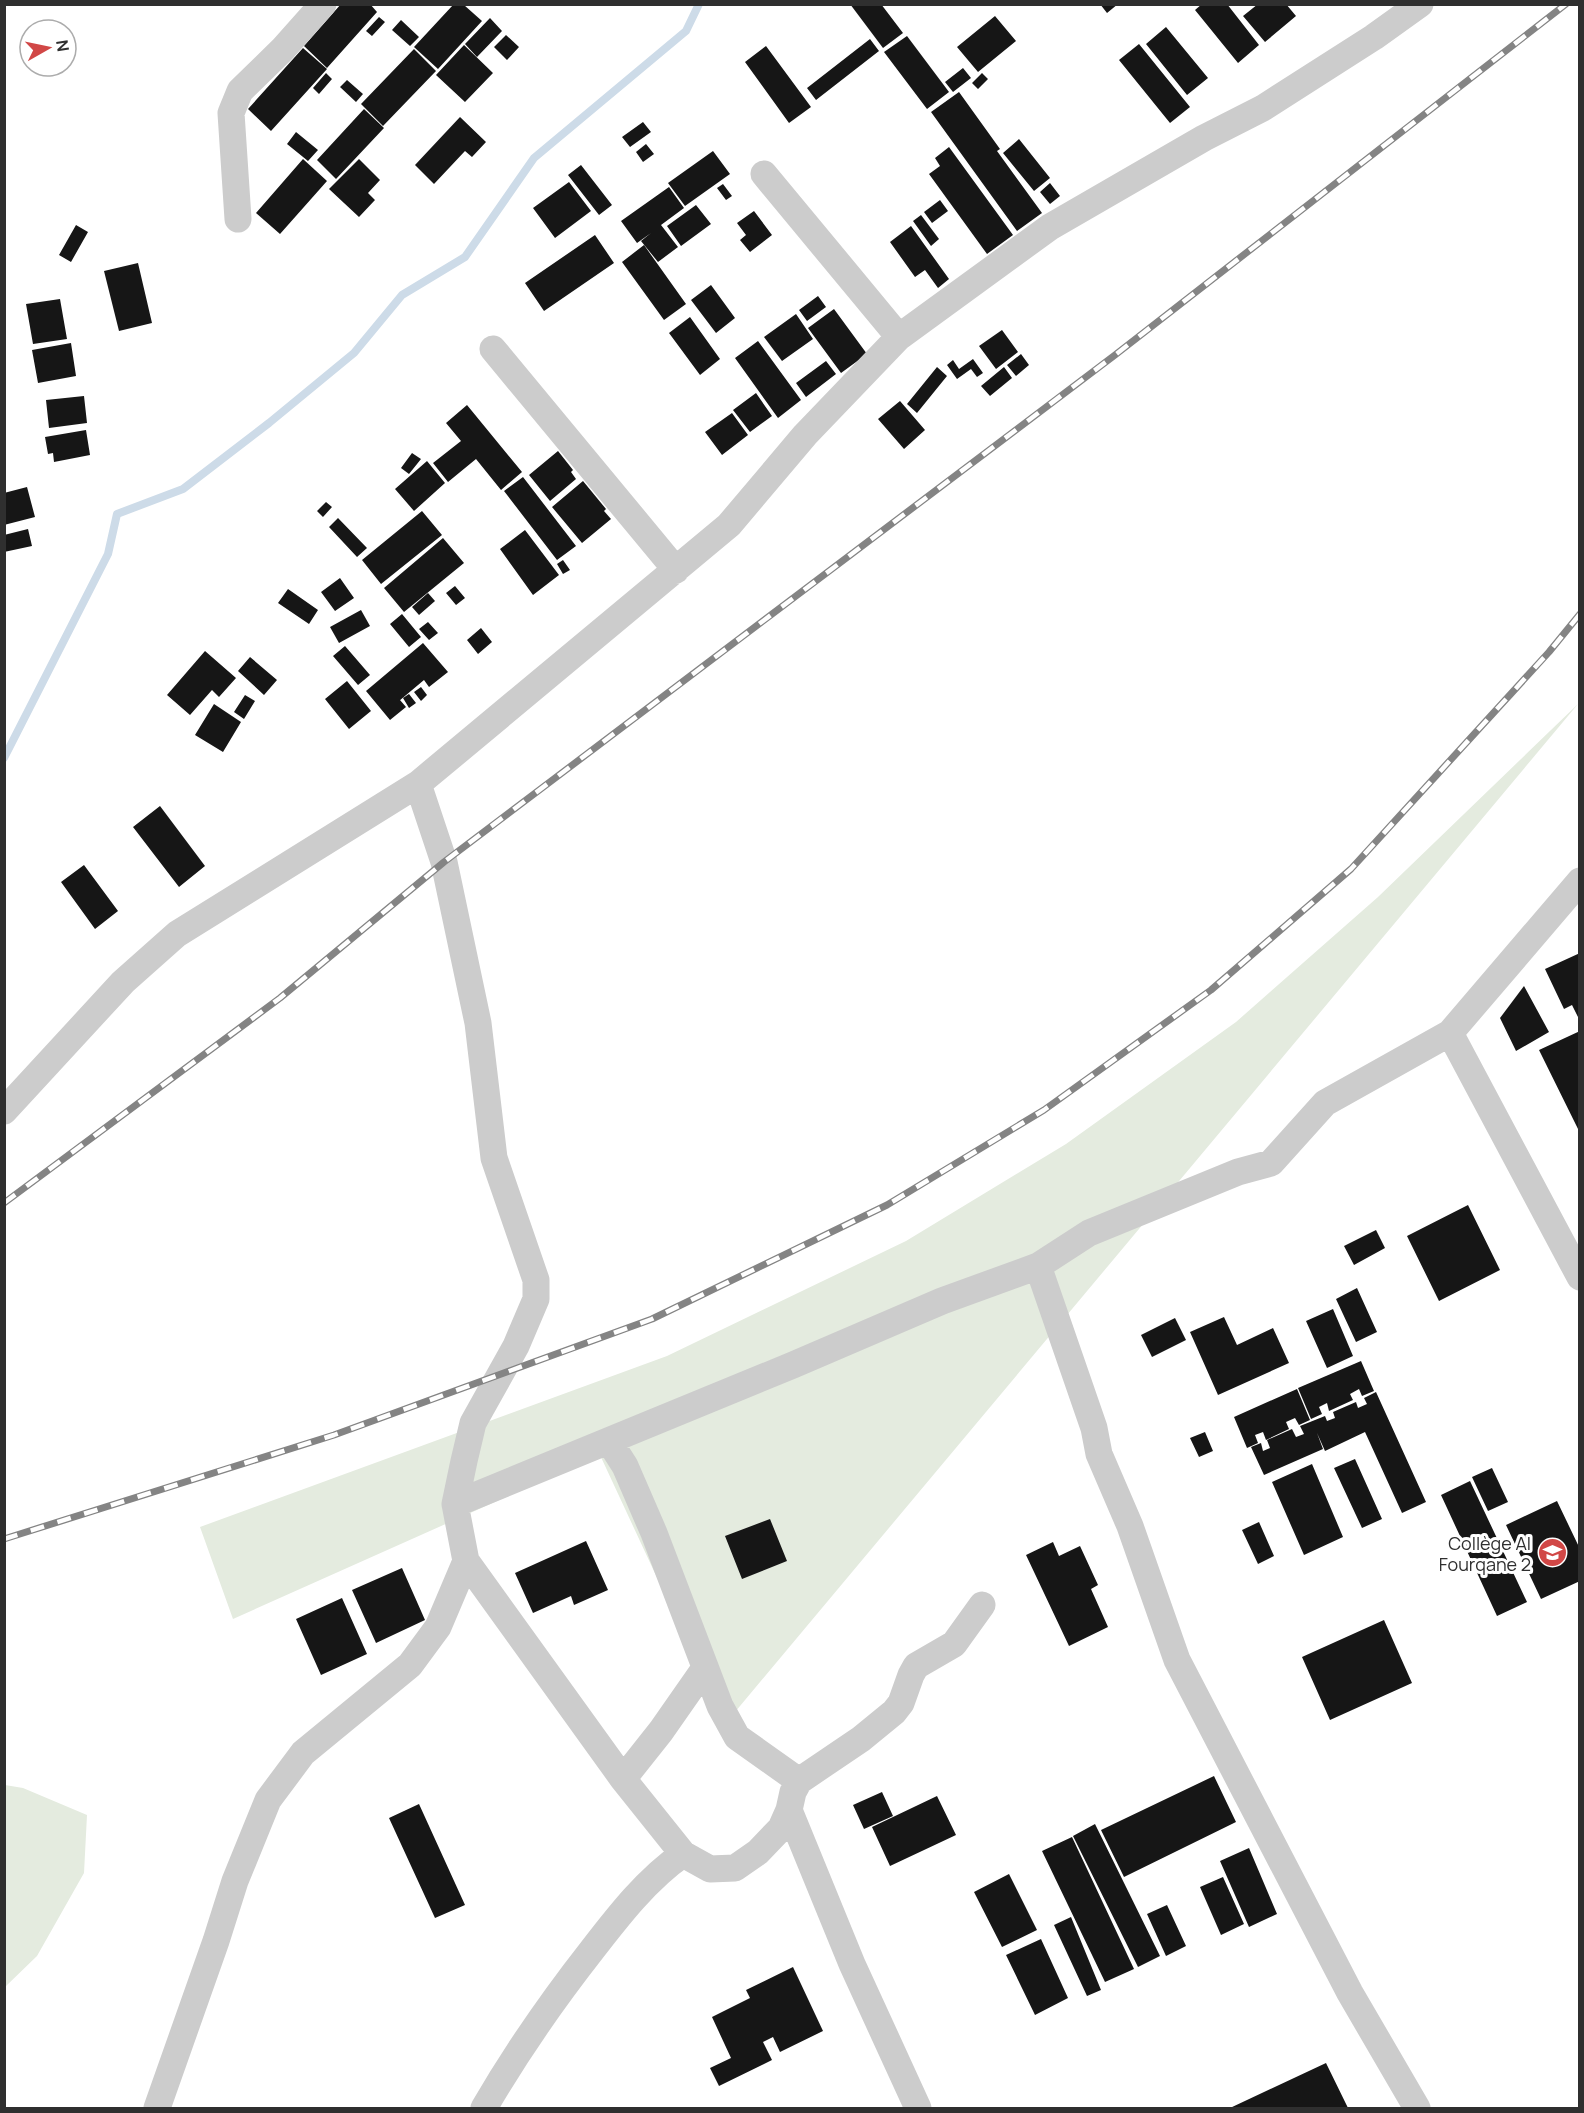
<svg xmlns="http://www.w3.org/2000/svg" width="1584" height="2113" font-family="Manrope,sans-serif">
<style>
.green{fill:#e4ebdf}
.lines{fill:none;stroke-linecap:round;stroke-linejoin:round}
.stream{stroke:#cddbe8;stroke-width:8}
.building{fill:#161616}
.street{stroke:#ccc;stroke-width:27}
.rail-casing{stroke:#848484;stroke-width:7}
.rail{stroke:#fff;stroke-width:4.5;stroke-dasharray:14;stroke-linecap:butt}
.labels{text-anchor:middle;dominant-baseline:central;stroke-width:6;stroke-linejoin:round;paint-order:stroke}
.poi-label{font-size:18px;fill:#2f2f2f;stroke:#fff;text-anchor:end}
</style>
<rect width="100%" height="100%" fill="#fff"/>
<!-- green -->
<path class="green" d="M1578,704L725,1724L600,1455L233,1619L200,1527L667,1356L906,1241L1066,1144L1236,1022L1378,897Z
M5,1785L23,1788L87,1815L84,1873L37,1956L5,1987Z"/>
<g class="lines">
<!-- stream -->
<path class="stream" d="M4,758L108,554L117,514L183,489L269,423L354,353L402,295L465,257L534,158L686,31L699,4"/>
</g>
<!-- building -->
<path class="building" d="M341,4H370L377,12L327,68L304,46Z
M850,4H881L903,33L883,48Z
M1100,4H1118L1107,13Z
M1202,4H1227L1259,45L1238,63L1195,10Z
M1258,4H1286L1296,16L1265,42L1243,16Z
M453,5H464L482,21L438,69L414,47Z
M995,16L1016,41L978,72L957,47Z
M379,17L385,22L372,36L366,31Z
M490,18L502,31L477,57L465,44Z
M401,20L419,37L410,46L392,30Z
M1166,27L1208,78L1187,95L1146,44Z
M506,35L519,47L507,60L494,47Z
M907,36L949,92L927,109L884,52Z
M870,39L879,51L816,100L807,88Z
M1139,44L1190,107L1170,123L1119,60Z
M464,45L493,73L465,102L436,75Z
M766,46L811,107L789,123L745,62Z
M303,48L327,69L271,131L248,109Z
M414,49L436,71L383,126L361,104Z
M963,68L971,78L953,92L945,82Z
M326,73L332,79L319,94L313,88Z
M982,73L988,79L978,89L972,83Z
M347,80L363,94L356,102L340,87Z
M959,92L1000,149L997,151L1042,213L1017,231L931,112Z
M364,109L384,128L336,179L317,160Z
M460,117L486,142L472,157L465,151L434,184L415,165Z
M643,122L651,132L630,147L622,137Z
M296,132L318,150L308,161L287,144Z
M1019,139L1050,178L1034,191L1003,153Z
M646,144L654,154L643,162L636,152Z
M949,147L1013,235L987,254L929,174L940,166L935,158Z
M713,151L730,174L685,206L668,183Z
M303,159L327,181L280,234L256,213Z
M359,159L380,180L368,193L375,200L359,217L329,189Z
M581,165L612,205L599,215L568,175Z
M569,182L591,211L555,238L533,208Z
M1050,183L1060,196L1050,204L1040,192Z
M723,184L732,196L726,200L717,188Z
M669,187L684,208L661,225L678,247L658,262L641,241L651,233L637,243L621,221Z
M940,200L948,211L932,223L924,212Z
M696,205L711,224L681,246L667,226Z
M754,211L772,235L750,252L740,240L746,235L737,223Z
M921,215L939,239L931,246L913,221Z
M76,225L88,232L71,262L59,255Z
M911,226L949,279L938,288L925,270L915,277L890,242Z
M595,235L614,263L544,311L525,283Z
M644,245L686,304L664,320L622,262Z
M138,263L152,323L119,331L104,271Z
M711,285L735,318L716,333L691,300Z
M818,296L826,307L807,321L799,310Z
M60,299L67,339L33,344L26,304Z
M834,309L867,354L841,373L808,328Z
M796,314L813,339L782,361L764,337Z
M690,317L720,359L700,375L669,333Z
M1002,330L1018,352L996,369L979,346Z
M758,341L801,400L778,418L735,358Z
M71,343L76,376L38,383L32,350Z
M1021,354L1029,365L1016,376L1007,365Z
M973,359L983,373L977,377L971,369L957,379L947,365L953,360L959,369Z
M826,361L836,374L806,397L796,383Z
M937,367L947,376L917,413L907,404Z
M1004,367L1012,378L990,396L981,386Z
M756,393L772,416L750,432L733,410Z
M84,396L87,423L49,428L46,400Z
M900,401L925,430L904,449L878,419Z
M467,405L522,472L501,490L476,459L448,482L433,463L461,441L446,423Z
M732,413L748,435L722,455L705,432Z
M86,430L90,455L54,462L53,453L48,454L45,437Z
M558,451L573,470L571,472L576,479L550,501L529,475Z
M412,453L421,459L409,474L401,468Z
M427,461L445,483L414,511L395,489Z
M523,477L576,546L557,560L504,491Z
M583,481L606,509L604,511L611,519L582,543L552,507Z
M27,487L35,517L4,525V493Z
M326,502L332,507L323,517L317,511Z
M422,511L442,535L381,584L362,560Z
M338,518L367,548L357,557L329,527Z
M28,529L32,546L4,552V535Z
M525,530L559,575L533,595L500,549Z
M443,538L464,563L404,612L384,588Z
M563,560L570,570L563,574L557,564Z
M340,578L354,598L335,611L321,592Z
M455,586L465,598L456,605L446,593Z
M288,589L318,610L309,624L278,603Z
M428,593L435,601L419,615L412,607Z
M361,610L370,626L339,643L330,627Z
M402,614L421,637L409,647L390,624Z
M428,622L438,633L429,640L419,629Z
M481,628L492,642L478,654L467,640Z
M423,643L448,672L429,687L424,680L399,701L400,700L406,707L390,720L366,691Z
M345,646L370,675L358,685L333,656Z
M205,651L236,678L219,697L212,690L190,715L167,695Z
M250,657L277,680L264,695L238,671Z
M347,681L371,711L349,729L325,699Z
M421,687L427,695L421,701L414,692Z
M409,694L416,703L409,708L403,698Z
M245,695L255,701L244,719L234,712Z
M214,704L241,722L223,752L195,735Z
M160,806L205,866L179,887L133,827Z
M84,865L118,911L95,929L61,882Z
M1580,953V1021L1572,1005L1564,1009L1545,969Z
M1524,986L1549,1032L1516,1051L1500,1018Z
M1580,1031V1133L1539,1050Z
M1468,1205L1500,1270L1439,1301L1407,1236Z
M1376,1230L1385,1248L1354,1265L1344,1246Z
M1357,1288L1377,1332L1356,1342L1336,1299Z
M1333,1309L1353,1356L1327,1368L1306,1321Z
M1224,1317L1237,1345L1273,1328L1289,1363L1218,1395L1190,1332Z
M1175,1318L1186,1340L1152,1357L1141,1335Z
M1361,1361L1374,1391L1362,1396L1359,1389L1350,1394L1353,1400L1329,1411L1327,1403L1319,1407L1322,1414L1311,1419L1298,1388Z
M1297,1389L1310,1420L1299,1425L1295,1418L1286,1422L1289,1429L1266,1440L1263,1432L1255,1435L1258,1443L1247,1448L1234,1417Z
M1376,1392L1426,1502L1402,1513L1365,1432L1325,1451L1317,1433L1323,1449L1264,1475L1251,1447L1261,1443L1263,1451L1270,1448L1267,1440L1292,1429L1296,1437L1304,1434L1300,1426L1325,1416L1327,1421L1335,1418L1333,1412L1356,1402L1358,1408L1367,1404L1364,1398Z
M1205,1432L1213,1451L1199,1457L1190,1438Z
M1355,1459L1382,1519L1362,1528L1334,1468Z
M1312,1464L1343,1537L1304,1555L1272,1482Z
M1492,1468L1508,1502L1488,1511L1472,1477Z
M1470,1481L1527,1602L1497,1616L1441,1495Z
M1557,1501L1580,1549V1581L1541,1599L1506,1525Z
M770,1519L787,1561L742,1579L725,1536Z
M1259,1522L1274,1556L1258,1564L1242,1530Z
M586,1541L608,1590L574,1605L571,1596L533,1613L515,1573Z
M1053,1542L1059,1556L1080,1546L1098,1585L1091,1589L1108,1627L1069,1646L1026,1555Z
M402,1568L425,1620L376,1643L352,1590Z
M342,1598L367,1654L321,1675L296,1619Z
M1384,1620L1412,1683L1330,1720L1302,1657Z
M1214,1776L1236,1822L1124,1877L1101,1830Z
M882,1792L893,1816L864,1829L853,1805Z
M937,1796L956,1835L890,1866L872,1827Z
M419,1804L465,1905L435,1918L389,1818Z
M1095,1824L1160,1956L1138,1967L1073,1836Z
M1072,1837L1134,1969L1105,1982L1042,1851Z
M1249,1848L1277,1914L1249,1927L1220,1861Z
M1009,1874L1037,1930L1002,1947L974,1892Z
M1223,1877L1244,1924L1221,1935L1200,1887Z
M1167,1905L1186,1946L1166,1956L1147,1914Z
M1071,1917L1101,1990L1087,1996L1054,1925Z
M1041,1939L1068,1998L1035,2015L1006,1955Z
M793,1967L823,2031L780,2052L773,2037L763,2042L772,2060L719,2086L710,2068L731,2058L712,2017L750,1998L746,1990Z
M1326,2063L1348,2108H1230Z"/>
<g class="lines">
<!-- street -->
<path class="street" d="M764,174L899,337
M238,219L231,113L240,91L283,49L323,4
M493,349L676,570
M418,784L444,862L478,1023L494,1158L536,1280V1299L516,1346L473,1423L464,1461L455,1504L466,1561L623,1779L683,1854L710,1869L735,1868L758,1852L781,1828L789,1810L793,1792L799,1781L861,1739L894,1712L901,1703L911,1675L916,1666L954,1644L982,1605
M1450,1033L1580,1277
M4,1111L123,982L177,934L418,784L729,525L805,435L899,337L1050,227L1204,138L1263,108L1374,37L1420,4
M609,1441L625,1466L654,1533L720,1706L737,1737L799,1781
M455,1504L793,1365L942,1301L1038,1266
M623,1779L661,1731L705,1668
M789,1810L852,1964L918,2108
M157,2108L216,1941L235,1881L268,1800L303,1753L410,1665L438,1627L466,1561
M484,2108C516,2053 552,2001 592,1950C619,1915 647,1879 683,1854
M1417,2108L1350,1993L1177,1660L1130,1526L1099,1454L1094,1428L1038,1266L1089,1233L1238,1172L1271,1163L1325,1103L1450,1033L1580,881"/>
<defs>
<path id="rail" d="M4,1203L280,998L444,862L1115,355L1566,4
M4,1539L334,1435L652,1319L887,1205L1044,1110L1211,990L1351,869L1549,652L1580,614"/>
</defs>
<!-- rail casing -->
<use href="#rail" class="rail-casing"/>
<!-- rail -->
<use href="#rail" class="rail"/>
</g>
<!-- icons -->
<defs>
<symbol id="school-disc" viewBox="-11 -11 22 22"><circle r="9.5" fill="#d14746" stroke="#fff"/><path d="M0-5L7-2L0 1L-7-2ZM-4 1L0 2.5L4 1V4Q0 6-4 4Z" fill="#fff"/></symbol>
</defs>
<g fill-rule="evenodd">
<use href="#school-disc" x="1536" y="1536" width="33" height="33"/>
</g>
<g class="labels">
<!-- poi labels -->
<g class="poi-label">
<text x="1531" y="1543">Collège Al<tspan x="1531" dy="21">Fourqane 2</tspan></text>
</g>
</g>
<!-- border -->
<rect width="1584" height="2113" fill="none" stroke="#2f2f2f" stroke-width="12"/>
<!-- north arrow -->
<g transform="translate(48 48) rotate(81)"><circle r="28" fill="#ffffff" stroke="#acacac" stroke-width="1.5"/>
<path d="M0-4.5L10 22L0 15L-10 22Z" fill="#d14746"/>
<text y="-9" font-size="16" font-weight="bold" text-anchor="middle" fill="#2f2f2f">N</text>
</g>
</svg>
